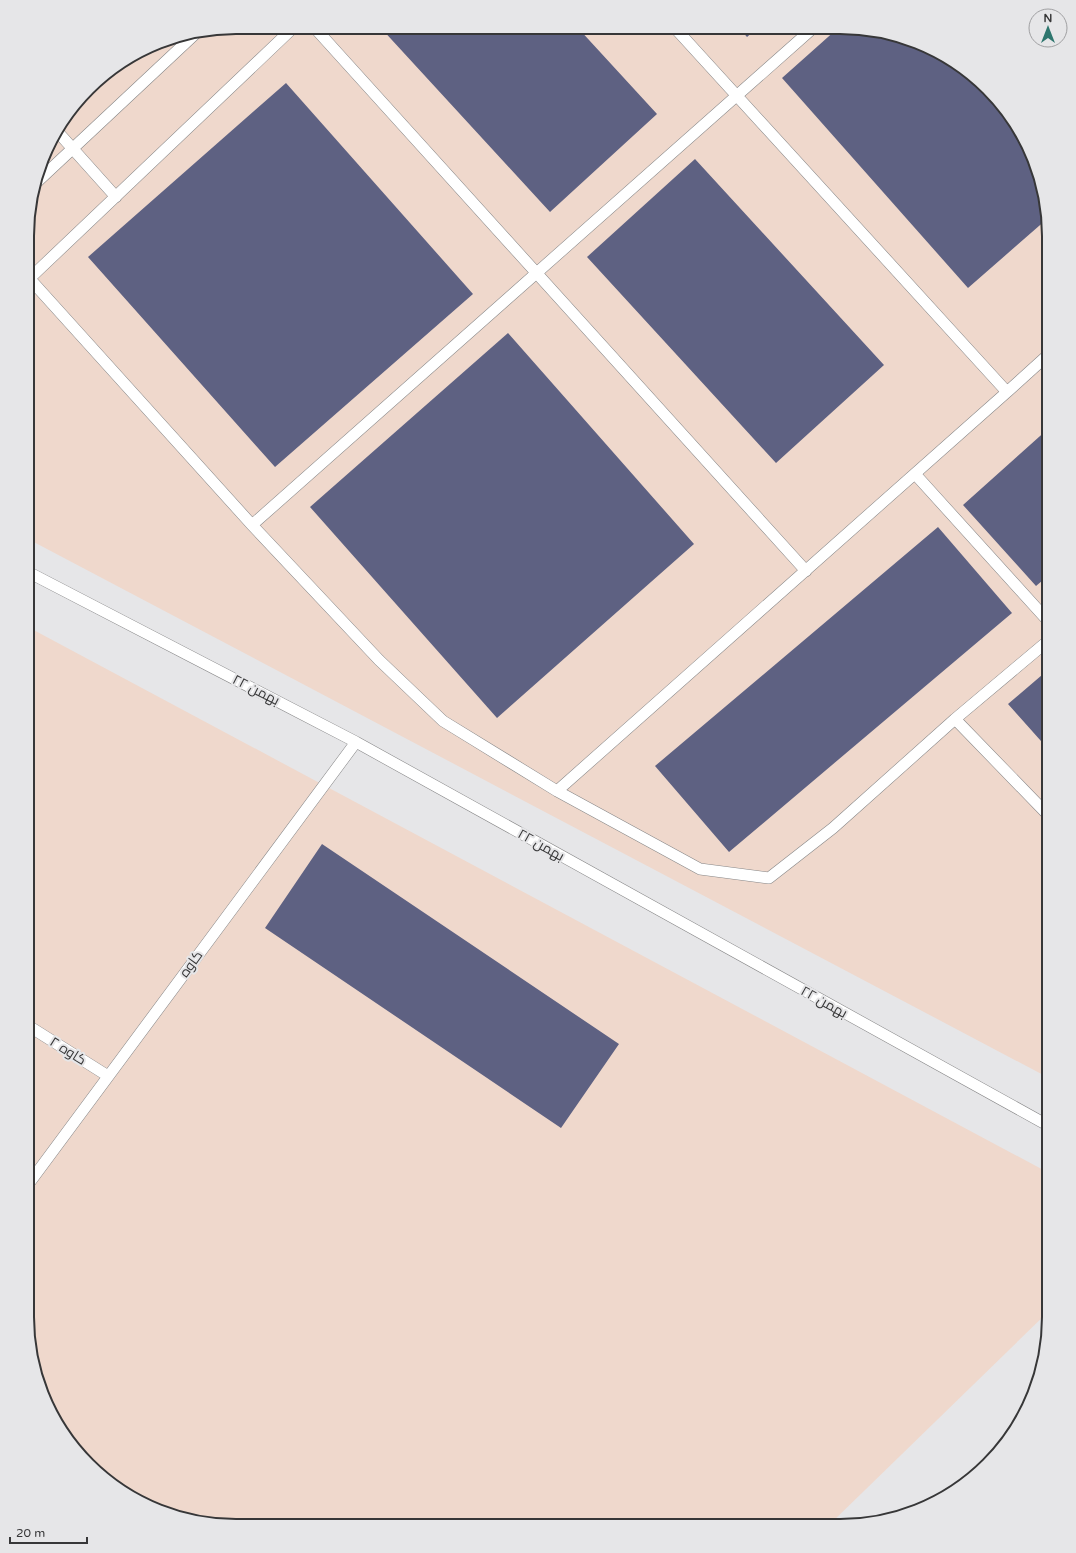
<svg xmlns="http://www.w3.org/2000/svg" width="1076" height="1553" font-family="'Varela Round',Cairo,sans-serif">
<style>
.industrial{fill:#efd8cc}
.building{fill:#5e6182}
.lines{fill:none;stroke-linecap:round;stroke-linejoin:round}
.service-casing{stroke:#868687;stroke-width:12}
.service{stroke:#fff;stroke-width:11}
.labels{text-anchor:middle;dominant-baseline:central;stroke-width:4;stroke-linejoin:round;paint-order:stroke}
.street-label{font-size:14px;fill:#373738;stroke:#e6e6e8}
.rim{fill:none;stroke:#373738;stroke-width:2}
</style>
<rect width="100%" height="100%" fill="#e6e6e8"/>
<!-- industrial -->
<path class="industrial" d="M236,27L868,29L920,43L967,70L997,98L1028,144L1042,182L1049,235V1078L28,539L29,208L55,131L98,79L168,38Z
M28,627L1049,1173V1311L828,1526L209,1524L156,1510L120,1491L79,1455L48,1409L31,1358L27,1317Z"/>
<!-- building -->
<path class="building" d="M380,27L578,28L657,114L550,212Z
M739,28H757L747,37Z
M837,29H868L920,43L967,70L997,98L1028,144L1042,182L1047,219L968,288L782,78Z
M286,83L473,294L275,467L88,257Z
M695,159L884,365L776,463L587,257Z
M508,333L694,544L497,718L310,507Z
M1049,428V575L1036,586L963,505Z
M938,527L1012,613L729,852L655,766Z
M1049,669V750L1008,704Z
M322,844L619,1044L561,1128L265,928Z"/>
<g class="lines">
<defs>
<path id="service" d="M314,27L806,571
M675,28L1007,392L1049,354
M56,130L116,197
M38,181L195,34
M29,278L252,525L379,660L443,721L557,791L700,869L769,878L833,828L955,719L1049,640
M29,279L294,27
M915,474L1049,622
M252,525L812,29
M28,572L356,742L1049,1126
M955,719L1049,816
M557,791L1007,392
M27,1025L108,1076
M27,1186L356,742"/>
</defs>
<!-- service casing -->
<use href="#service" class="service-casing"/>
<!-- service -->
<use href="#service" class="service"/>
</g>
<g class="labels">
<!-- street labels -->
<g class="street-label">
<text transform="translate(256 690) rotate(27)">۲۲ بهمن</text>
<text transform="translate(541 845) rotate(29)">۲۲ بهمن</text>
<text transform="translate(191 964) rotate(-54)">کاوه</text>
<text transform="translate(824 1002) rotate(29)">۲۲ بهمن</text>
<text transform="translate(68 1051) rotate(32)">کاوه ۲</text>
</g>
</g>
<!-- crop -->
<path d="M0 0H1076V1553H0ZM236 34H840A202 202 0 0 1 1042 236V1317A202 202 0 0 1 840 1519H236A202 202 0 0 1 34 1317V236A202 202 0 0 1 236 34Z" fill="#e6e6e8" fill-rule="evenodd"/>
<path class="rim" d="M236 34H840A202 202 0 0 1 1042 236V1317A202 202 0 0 1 840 1519H236A202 202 0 0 1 34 1317V236A202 202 0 0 1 236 34Z"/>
<!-- north arrow -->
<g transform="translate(1048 28)"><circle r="19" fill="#e6e6e8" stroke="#a0a0a2"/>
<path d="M0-3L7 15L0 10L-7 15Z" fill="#2e766e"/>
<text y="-6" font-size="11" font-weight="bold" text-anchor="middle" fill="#373738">N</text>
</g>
<!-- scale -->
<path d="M10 1537v6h77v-6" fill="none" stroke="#373738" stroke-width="2"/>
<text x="16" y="1537" font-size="12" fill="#373738" stroke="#e6e6e8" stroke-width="3" paint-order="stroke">20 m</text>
</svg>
